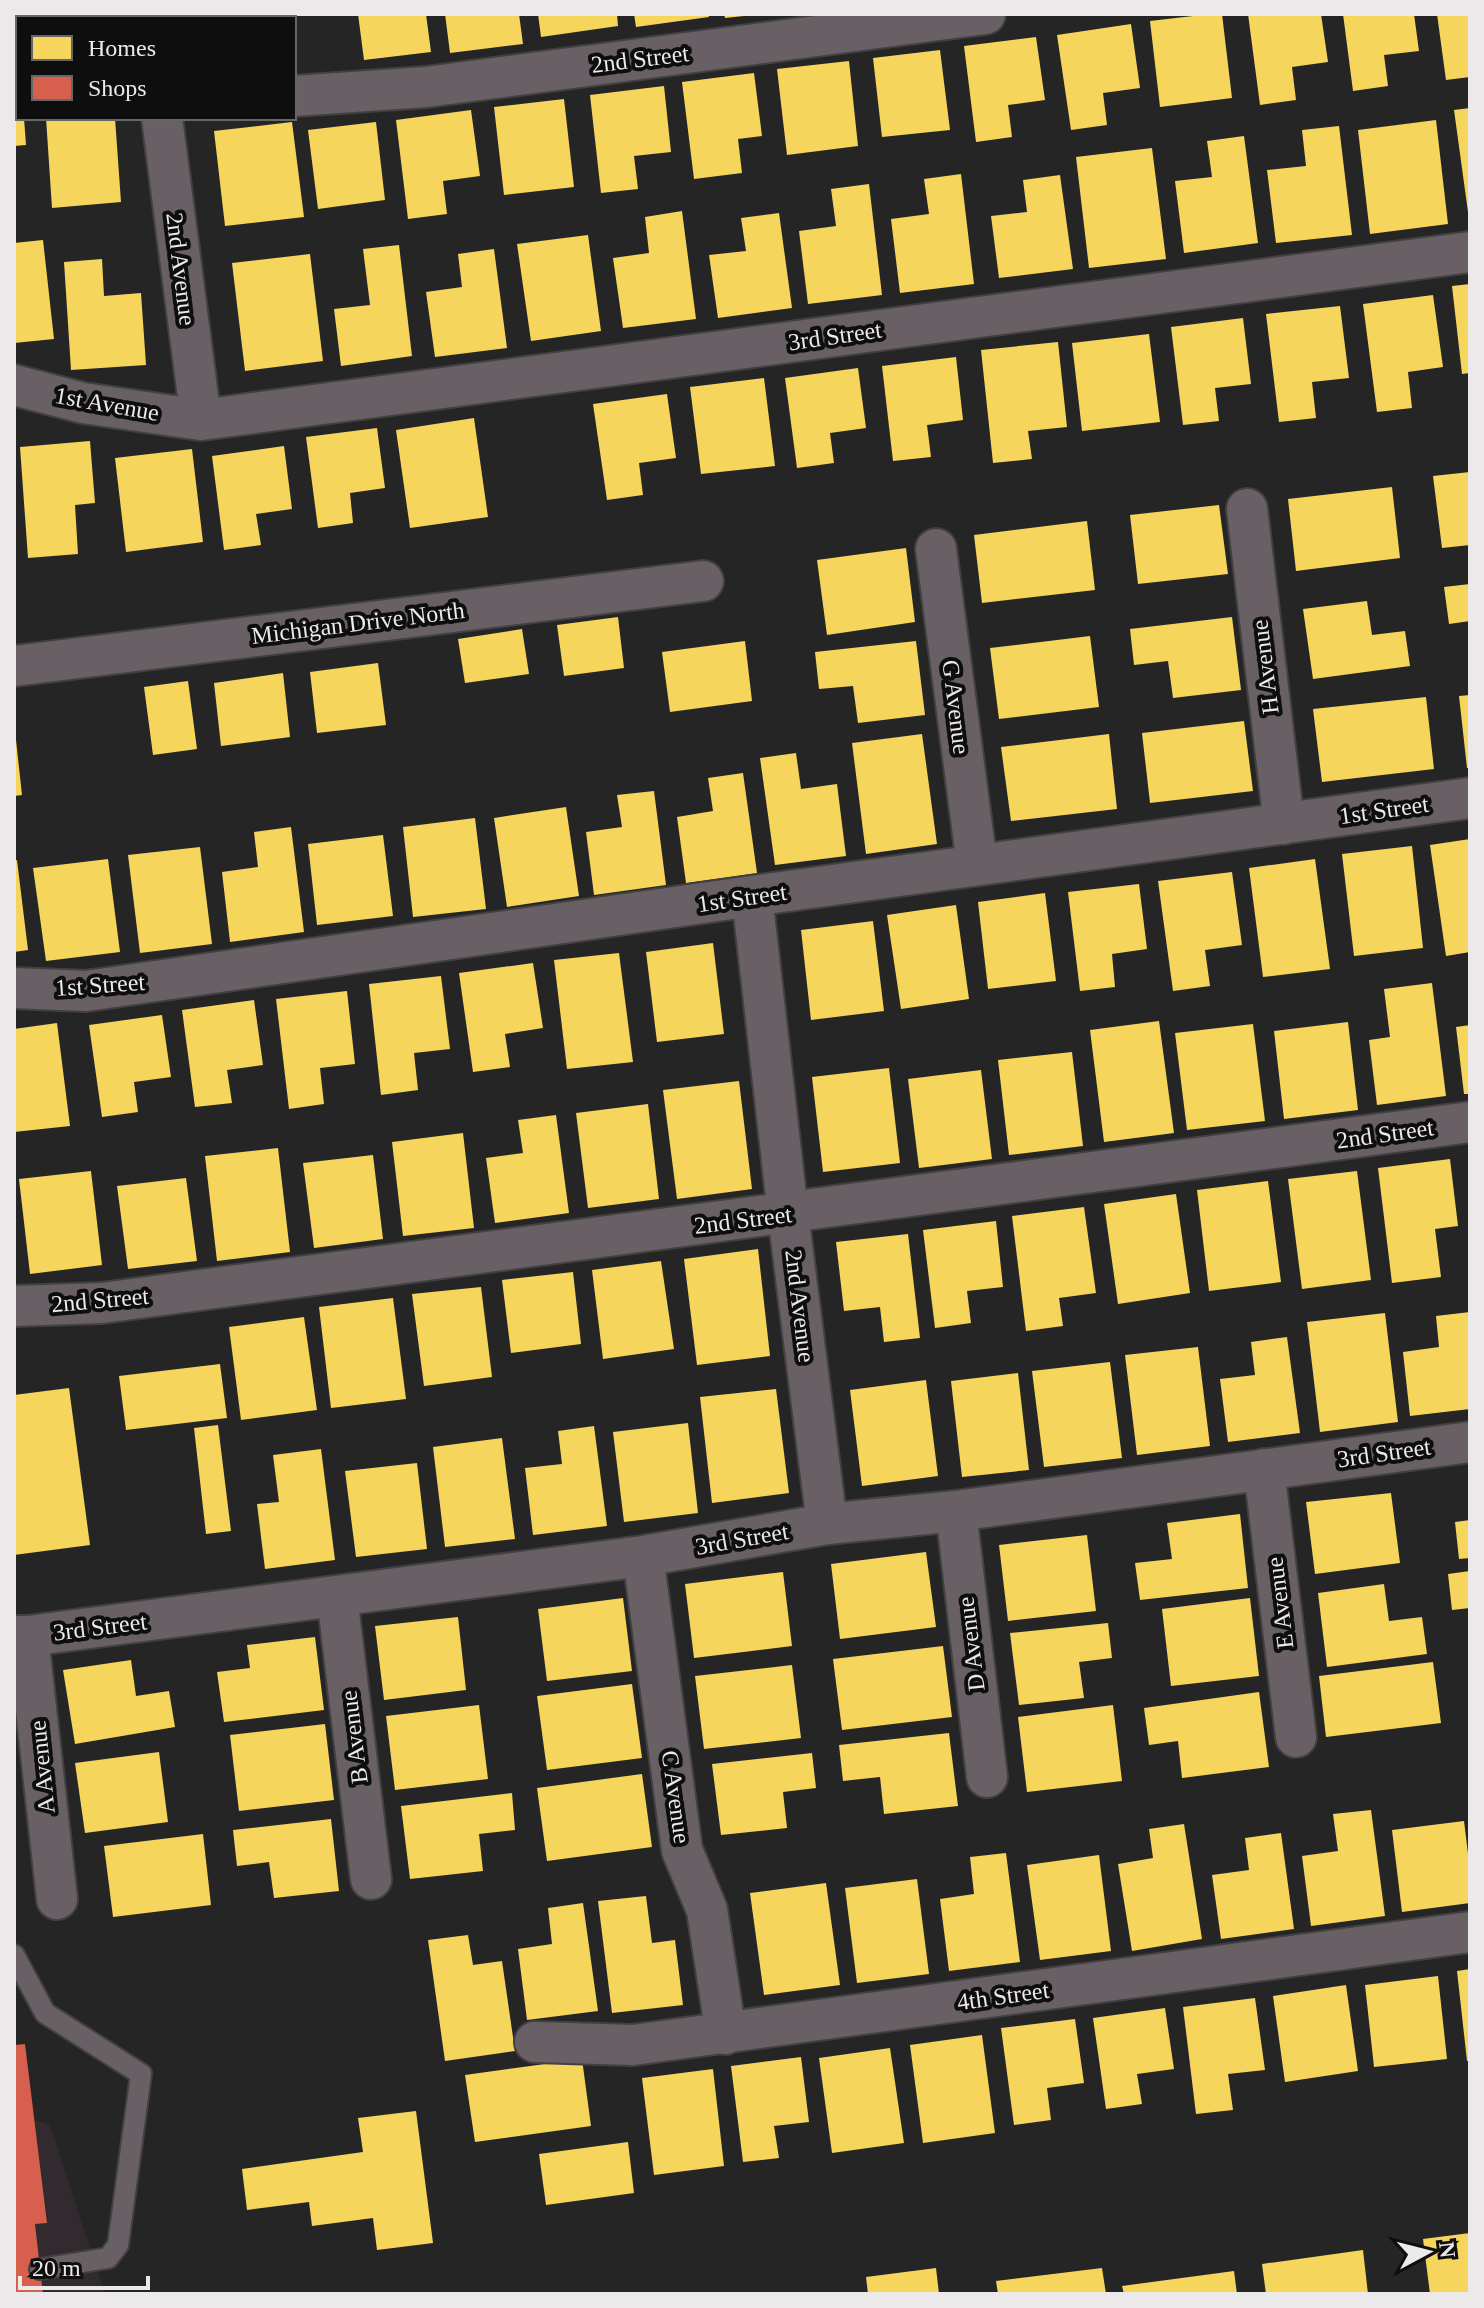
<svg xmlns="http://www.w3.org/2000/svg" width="1484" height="2308" font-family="'Times New Roman',serif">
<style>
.built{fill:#312a2f}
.homes{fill:#f6d55c}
.shops{fill:#d6604d}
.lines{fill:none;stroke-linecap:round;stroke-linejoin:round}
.lane-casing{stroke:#424041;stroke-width:24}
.street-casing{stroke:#424041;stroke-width:44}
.lane{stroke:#696066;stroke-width:20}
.street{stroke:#696066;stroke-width:40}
.labels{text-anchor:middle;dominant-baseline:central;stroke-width:8;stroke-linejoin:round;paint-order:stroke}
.street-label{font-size:24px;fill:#ebe9ea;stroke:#0f0e0e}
</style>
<rect width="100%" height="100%" fill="#262526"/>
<!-- built -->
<path class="built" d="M14,2114L50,2125L105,2294H14Z"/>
<!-- homes -->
<path class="homes" d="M206,14H269L270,18H207Z
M358,14H426L431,52L364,60Z
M445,14H519L523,44L450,53Z
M538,14H617L618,26L541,37Z
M634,14H708L709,17L636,27Z
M724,14H744V16L725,18Z
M1210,14H1222L1232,98L1160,107L1150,21Z
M1248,14H1321L1328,62L1292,67L1296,100L1260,105Z
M1343,14H1414L1419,51L1384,55L1388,86L1353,91Z
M1437,14H1470V77L1446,80Z
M1131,24L1140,88L1103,93L1107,125L1071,130L1057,35Z
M1036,37L1045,100L1008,105L1012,137L976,142L964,46Z
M940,50L950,130L882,137L873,58Z
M849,61L858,146L787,155L777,69Z
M754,73L762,136L738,139L742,173L694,179L682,82Z
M14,77H18V118H24L26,145L14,146Z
M664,86L671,152L634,156L638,189L601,193L590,95Z
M564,99L574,187L504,195L494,107Z
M1470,108V212H1468L1454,110Z
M471,110L480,176L443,181L447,214L408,219L396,120Z
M46,118H115L121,202L52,208Z
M1436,120L1448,224L1370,234L1358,130Z
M292,122L304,217L225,226L214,131Z
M376,122L385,200L318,209L308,130Z
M1339,126L1352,235L1276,243L1267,170L1306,166L1302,130Z
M1244,136L1258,243L1184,253L1175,181L1212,177L1207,141Z
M1152,148L1166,259L1089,268L1076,157Z
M961,174L974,284L900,293L891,219L929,214L924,179Z
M1060,175L1073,269L999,278L991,216L1027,212L1023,180Z
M869,184L882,295L808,304L799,231L836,226L831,189Z
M682,211L696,319L623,328L613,258L649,253L645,217Z
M779,213L792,308L718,318L709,255L746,251L741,218Z
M588,235L601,331L531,341L517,244Z
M43,240L54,339L14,343V243Z
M399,245L412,356L341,366L334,309L370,305L363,249Z
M494,249L507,348L435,357L426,292L462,287L458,254Z
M310,254L323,361L245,371L232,263Z
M102,259L104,296L141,293L146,365L71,370L64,262Z
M1470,284V373L1462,374L1452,286Z
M1433,295L1443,367L1408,372L1412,408L1377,412L1363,304Z
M1340,306L1349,378L1312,382L1316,418L1279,422L1266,314Z
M1243,318L1251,384L1215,388L1219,421L1183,425L1171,327Z
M1149,334L1160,422L1082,431L1072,343Z
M1058,342L1067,427L1028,431L1032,459L993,463L981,350Z
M956,357L963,420L927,425L931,457L893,461L882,366Z
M858,368L866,428L830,433L834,463L797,468L785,378Z
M764,378L775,466L701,474L690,387Z
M667,394L676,458L639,463L643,495L607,500L593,404Z
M474,418L488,517L410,528L396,430Z
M377,428L385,488L350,493L353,523L318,528L306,437Z
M90,441L95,503L75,505L78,554L28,558L20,447Z
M284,446L292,509L256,514L261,545L224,550L212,456Z
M192,449L203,542L126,552L115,458Z
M1470,472V545L1442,548L1433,476Z
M1392,487L1400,558L1296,571L1288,499Z
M1219,505L1228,574L1138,584L1130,515Z
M1087,521L1095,590L982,603L974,535Z
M906,548L915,622L827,635L817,560Z
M1470,584V621L1449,624L1444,587Z
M1367,601L1372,635L1405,631L1410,666L1313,679L1303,609Z
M618,617L624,668L564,676L557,625Z
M1232,617L1241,690L1173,698L1168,661L1134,665L1130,629Z
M522,629L529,674L465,683L458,639Z
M1090,636L1099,707L999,719L990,648Z
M745,641L752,701L670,712L662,652Z
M916,641L925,715L858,723L853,686L819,689L815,652Z
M378,663L386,725L317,733L310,672Z
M283,673L290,737L221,746L214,683Z
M188,681L197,749L153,755L144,687Z
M1470,695V768H1467L1459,696Z
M1426,697L1434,769L1322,782L1313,709Z
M1244,721L1253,791L1150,803L1142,733Z
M922,734L937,844L866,854L852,743Z
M1109,734L1117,809L1011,821L1001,747Z
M14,740H16L22,795L14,796Z
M796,753L801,789L837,784L846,856L775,865L760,758Z
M743,773L757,873L686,883L677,817L713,811L708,778Z
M654,791L666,885L594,895L586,832L622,827L617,795Z
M566,807L579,896L507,907L494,818Z
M475,818L486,909L413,917L403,827Z
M291,827L304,932L230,942L222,872L258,867L254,832Z
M383,835L393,916L317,925L308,844Z
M1470,839V952L1446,956L1430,845Z
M1412,846L1423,948L1354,956L1342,854Z
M200,847L212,944L140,953L128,855Z
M108,859L120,952L46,961L33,868Z
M1315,859L1330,969L1263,977L1249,868Z
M17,860L28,950L14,952V861Z
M1232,872L1242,945L1205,950L1210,986L1173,991L1158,881Z
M1139,884L1147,949L1112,954L1115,987L1080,991L1068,892Z
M1045,893L1056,981L988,989L978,902Z
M956,905L969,999L901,1009L887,915Z
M873,921L884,1011L811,1020L801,930Z
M713,943L724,1034L657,1042L646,952Z
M619,953L633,1062L567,1069L554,960Z
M533,963L543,1028L505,1034L510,1067L473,1072L459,973Z
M441,976L450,1049L414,1053L418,1090L381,1095L369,984Z
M1432,983L1446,1096L1377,1105L1369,1040L1390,1037L1384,989Z
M347,991L355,1064L320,1068L324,1104L289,1109L276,999Z
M254,1000L263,1065L227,1070L232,1103L195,1107L182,1010Z
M162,1015L171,1077L134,1082L138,1112L102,1117L89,1025Z
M1159,1021L1174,1133L1104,1142L1090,1030Z
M1348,1022L1358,1110L1284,1119L1274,1031Z
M57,1023L70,1126L14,1132V1029Z
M1253,1024L1265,1121L1187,1130L1175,1033Z
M1470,1025V1094H1464L1456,1027Z
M1072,1052L1083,1146L1009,1155L998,1060Z
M889,1068L900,1163L823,1172L812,1077Z
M981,1070L992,1159L919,1168L908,1079Z
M739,1081L752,1189L677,1199L663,1090Z
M648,1104L659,1199L588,1208L576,1113Z
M556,1115L569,1213L495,1223L486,1158L523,1153L518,1120Z
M463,1133L474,1228L403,1236L392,1142Z
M278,1148L290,1252L217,1261L205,1156Z
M373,1155L383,1239L314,1248L303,1163Z
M1450,1159L1458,1226L1435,1229L1441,1277L1392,1283L1378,1168Z
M91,1171L102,1265L30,1274L19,1179Z
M1357,1171L1371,1280L1302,1289L1288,1179Z
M186,1178L197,1261L128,1269L117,1186Z
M1268,1181L1281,1282L1209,1291L1197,1190Z
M1176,1194L1190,1293L1118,1304L1104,1204Z
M1084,1207L1096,1293L1059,1298L1063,1326L1026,1331L1012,1216Z
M996,1221L1003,1287L967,1291L971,1323L935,1328L923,1230Z
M908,1234L920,1338L884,1342L880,1307L844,1311L836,1242Z
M758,1249L770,1356L697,1365L684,1259Z
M661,1261L674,1349L603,1359L592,1270Z
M573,1272L581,1344L511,1353L502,1280Z
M481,1287L492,1377L424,1386L412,1294Z
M393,1298L406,1399L331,1408L319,1307Z
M1470,1312V1409L1410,1416L1403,1352L1439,1347L1436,1316Z
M1385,1313L1398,1422L1320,1432L1307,1322Z
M304,1317L317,1410L241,1420L229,1327Z
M1287,1337L1300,1433L1228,1442L1220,1379L1255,1375L1251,1342Z
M1198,1347L1210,1446L1137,1455L1125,1355Z
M1110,1362L1122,1458L1044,1467L1032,1371Z
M220,1364L227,1418L126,1430L119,1376Z
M1018,1373L1029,1470L962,1477L951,1381Z
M926,1380L938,1476L862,1486L850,1390Z
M69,1388L90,1545L14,1555V1395Z
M776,1389L789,1493L712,1503L700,1397Z
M688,1423L698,1513L624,1522L613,1432Z
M218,1425L231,1531L206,1534L194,1428Z
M594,1426L607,1526L533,1535L525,1468L562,1464L558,1431Z
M502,1438L515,1539L445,1547L433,1447Z
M321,1449L335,1560L265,1569L257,1504L279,1502L273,1455Z
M417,1463L427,1549L356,1557L345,1471Z
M1391,1493L1400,1563L1315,1574L1306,1502Z
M1240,1514L1248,1588L1140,1600L1135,1563L1172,1559L1167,1523Z
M1470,1520V1558L1459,1559L1455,1522Z
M1087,1535L1096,1611L1008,1621L999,1545Z
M926,1552L936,1627L840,1639L831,1564Z
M1470,1571V1608L1452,1610L1448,1574Z
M783,1572L792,1646L694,1658L685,1584Z
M1384,1584L1389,1621L1422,1617L1427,1654L1327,1667L1318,1593Z
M623,1598L632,1671L547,1681L538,1609Z
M1250,1598L1259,1676L1171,1686L1162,1609Z
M458,1617L466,1690L384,1700L375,1626Z
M1108,1623L1112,1658L1079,1662L1084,1698L1019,1705L1010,1633Z
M315,1637L324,1710L224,1722L217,1672L250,1668L247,1645Z
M943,1646L952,1717L842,1730L833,1659Z
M131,1660L136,1696L169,1691L175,1727L75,1744L63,1670Z
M1433,1662L1441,1723L1326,1737L1319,1676Z
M792,1665L801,1738L704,1749L695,1676Z
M632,1684L642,1758L547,1770L537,1696Z
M1259,1692L1269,1767L1182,1778L1178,1741L1149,1745L1144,1708Z
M479,1705L488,1779L395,1790L386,1716Z
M1113,1705L1122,1781L1027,1792L1018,1717Z
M325,1724L334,1800L239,1811L230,1735Z
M949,1733L958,1806L884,1814L880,1777L843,1781L839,1745Z
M159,1752L168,1822L85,1833L75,1763Z
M812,1753L816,1788L783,1792L787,1828L721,1835L712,1764Z
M642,1774L652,1847L547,1861L537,1788Z
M512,1793L515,1830L479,1834L483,1871L410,1879L401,1806Z
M1371,1810L1385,1916L1311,1926L1302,1856L1338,1851L1333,1814Z
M331,1819L339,1891L274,1898L269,1862L237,1866L233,1830Z
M1464,1821L1470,1870V1903L1402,1912L1392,1830Z
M1184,1824L1202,1939L1132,1951L1118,1864L1153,1858L1149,1829Z
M1281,1833L1294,1929L1221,1939L1212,1875L1249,1870L1245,1838Z
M203,1834L211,1905L113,1917L104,1846Z
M1006,1853L1020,1962L949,1971L940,1899L974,1894L970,1857Z
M1099,1855L1111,1951L1040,1960L1027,1865Z
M917,1879L929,1974L857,1983L845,1888Z
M826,1883L840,1985L764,1995L750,1893Z
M646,1896L652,1943L675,1940L683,2005L612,2013L598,1901Z
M583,1903L598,2011L527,2020L518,1949L552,1944L548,1908Z
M468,1935L473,1965L502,1961L515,2051L445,2061L428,1940Z
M1470,1969V2061H1467L1457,1971Z
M1438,1976L1447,2059L1374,2067L1365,1985Z
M1346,1985L1358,2071L1285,2082L1273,1996Z
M1255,1998L1265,2070L1228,2074L1233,2110L1196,2114L1183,2007Z
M1165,2008L1174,2069L1137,2074L1142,2104L1106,2109L1093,2018Z
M1075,2019L1084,2083L1047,2088L1051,2120L1014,2125L1001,2028Z
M982,2035L995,2133L923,2143L910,2045Z
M890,2048L904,2143L832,2153L819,2058Z
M801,2057L809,2122L774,2126L779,2158L743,2162L731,2066Z
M582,2059L591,2126L475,2142L465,2075Z
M713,2069L724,2166L654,2175L642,2078Z
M416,2111L433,2243L377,2250L373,2218L312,2226L309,2202L247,2210L242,2169L363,2152L358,2118Z
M628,2142L634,2193L546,2205L539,2154Z
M1470,2233V2293L1430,2294L1423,2239Z
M1363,2250L1368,2294H1266L1262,2264Z
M936,2268L939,2294H868L866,2277Z
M1102,2268L1106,2294H998L996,2281Z
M1234,2271L1237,2294H1124L1122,2286Z"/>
<!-- shops -->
<path class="shops" d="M25,2044L47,2223L35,2224L43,2294H14V2045Z"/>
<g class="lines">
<defs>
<path id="lane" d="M14,1955L45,2013L141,2074L118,2245L108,2258L40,2269"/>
<path id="street" d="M149,14L150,18
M14,49L18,50
M294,96L426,87L985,14
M162,118L201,420
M14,385L83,403L201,420L1470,252
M1247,509L1284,824
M936,549L977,865
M14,666L703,581
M752,896L788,1214L827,1524
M14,988L86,991L752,896L1470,798
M14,1306L102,1303L1470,1122
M1264,1469L1296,1737
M956,1511L987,1777
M643,1556L682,1850L707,1910L726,2034
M337,1596L371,1879
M14,1636H28L643,1556L827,1524L956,1511L1470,1442
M28,1636L57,1899
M535,2042L633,2045L1470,1932"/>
</defs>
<!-- lane casing -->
<use href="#lane" class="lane-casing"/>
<!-- street casing -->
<use href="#street" class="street-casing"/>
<!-- lane -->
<use href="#lane" class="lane"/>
<!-- street -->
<use href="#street" class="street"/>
</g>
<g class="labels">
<!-- street labels -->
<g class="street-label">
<text transform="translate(640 59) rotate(-7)">2nd Street</text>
<text transform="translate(181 269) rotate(83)">2nd Avenue</text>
<text transform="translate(835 336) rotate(-8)">3rd Street</text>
<text transform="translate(107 404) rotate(10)">1st Avenue</text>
<text transform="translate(358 623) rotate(-7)">Michigan Drive North</text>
<text transform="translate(1265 667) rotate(-97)">H Avenue</text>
<text transform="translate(956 707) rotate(83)">G Avenue</text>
<text transform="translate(1384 810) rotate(-8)">1st Street</text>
<text transform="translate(742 898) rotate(-8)">1st Street</text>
<text transform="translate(100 985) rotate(-4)">1st Street</text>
<text transform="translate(1385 1134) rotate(-8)">2nd Street</text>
<text transform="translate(743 1220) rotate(-7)">2nd Street</text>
<text transform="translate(100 1300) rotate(-5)">2nd Street</text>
<text transform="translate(800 1306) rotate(83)">2nd Avenue</text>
<text transform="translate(1384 1453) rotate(-8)">3rd Street</text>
<text transform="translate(742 1539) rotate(-10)">3rd Street</text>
<text transform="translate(1280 1603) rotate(-97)">E Avenue</text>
<text transform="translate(100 1627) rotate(-7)">3rd Street</text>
<text transform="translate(971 1644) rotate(-97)">D Avenue</text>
<text transform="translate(354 1737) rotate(-97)">B Avenue</text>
<text transform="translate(42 1767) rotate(-96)">A Avenue</text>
<text transform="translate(676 1797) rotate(82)">C Avenue</text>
<text transform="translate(1003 1996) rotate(-8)">4th Street</text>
</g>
</g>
<!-- border -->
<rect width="1484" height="2308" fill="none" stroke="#ebe9ea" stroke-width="32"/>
<!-- legend -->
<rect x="16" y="16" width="280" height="104" fill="#0f0e0e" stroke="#676666" stroke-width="2"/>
<rect x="32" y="36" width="40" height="24" fill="#f6d55c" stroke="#676666" stroke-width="2"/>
<text x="88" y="56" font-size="24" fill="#ebe9ea">Homes</text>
<rect x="32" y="76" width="40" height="24" fill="#d6604d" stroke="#676666" stroke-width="2"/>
<text x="88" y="96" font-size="24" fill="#ebe9ea">Shops</text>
<!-- north arrow -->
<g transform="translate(1428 2252) rotate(83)" stroke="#0f0e0e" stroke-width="6" paint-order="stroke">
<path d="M0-6L14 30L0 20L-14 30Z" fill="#ebe9ea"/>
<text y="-12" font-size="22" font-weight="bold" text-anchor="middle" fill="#ebe9ea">N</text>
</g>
<!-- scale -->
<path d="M20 2276v12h128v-12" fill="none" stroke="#ebe9ea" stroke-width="4"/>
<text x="32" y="2276" font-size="24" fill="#ebe9ea" stroke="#0f0e0e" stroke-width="6" paint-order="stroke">20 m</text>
</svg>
